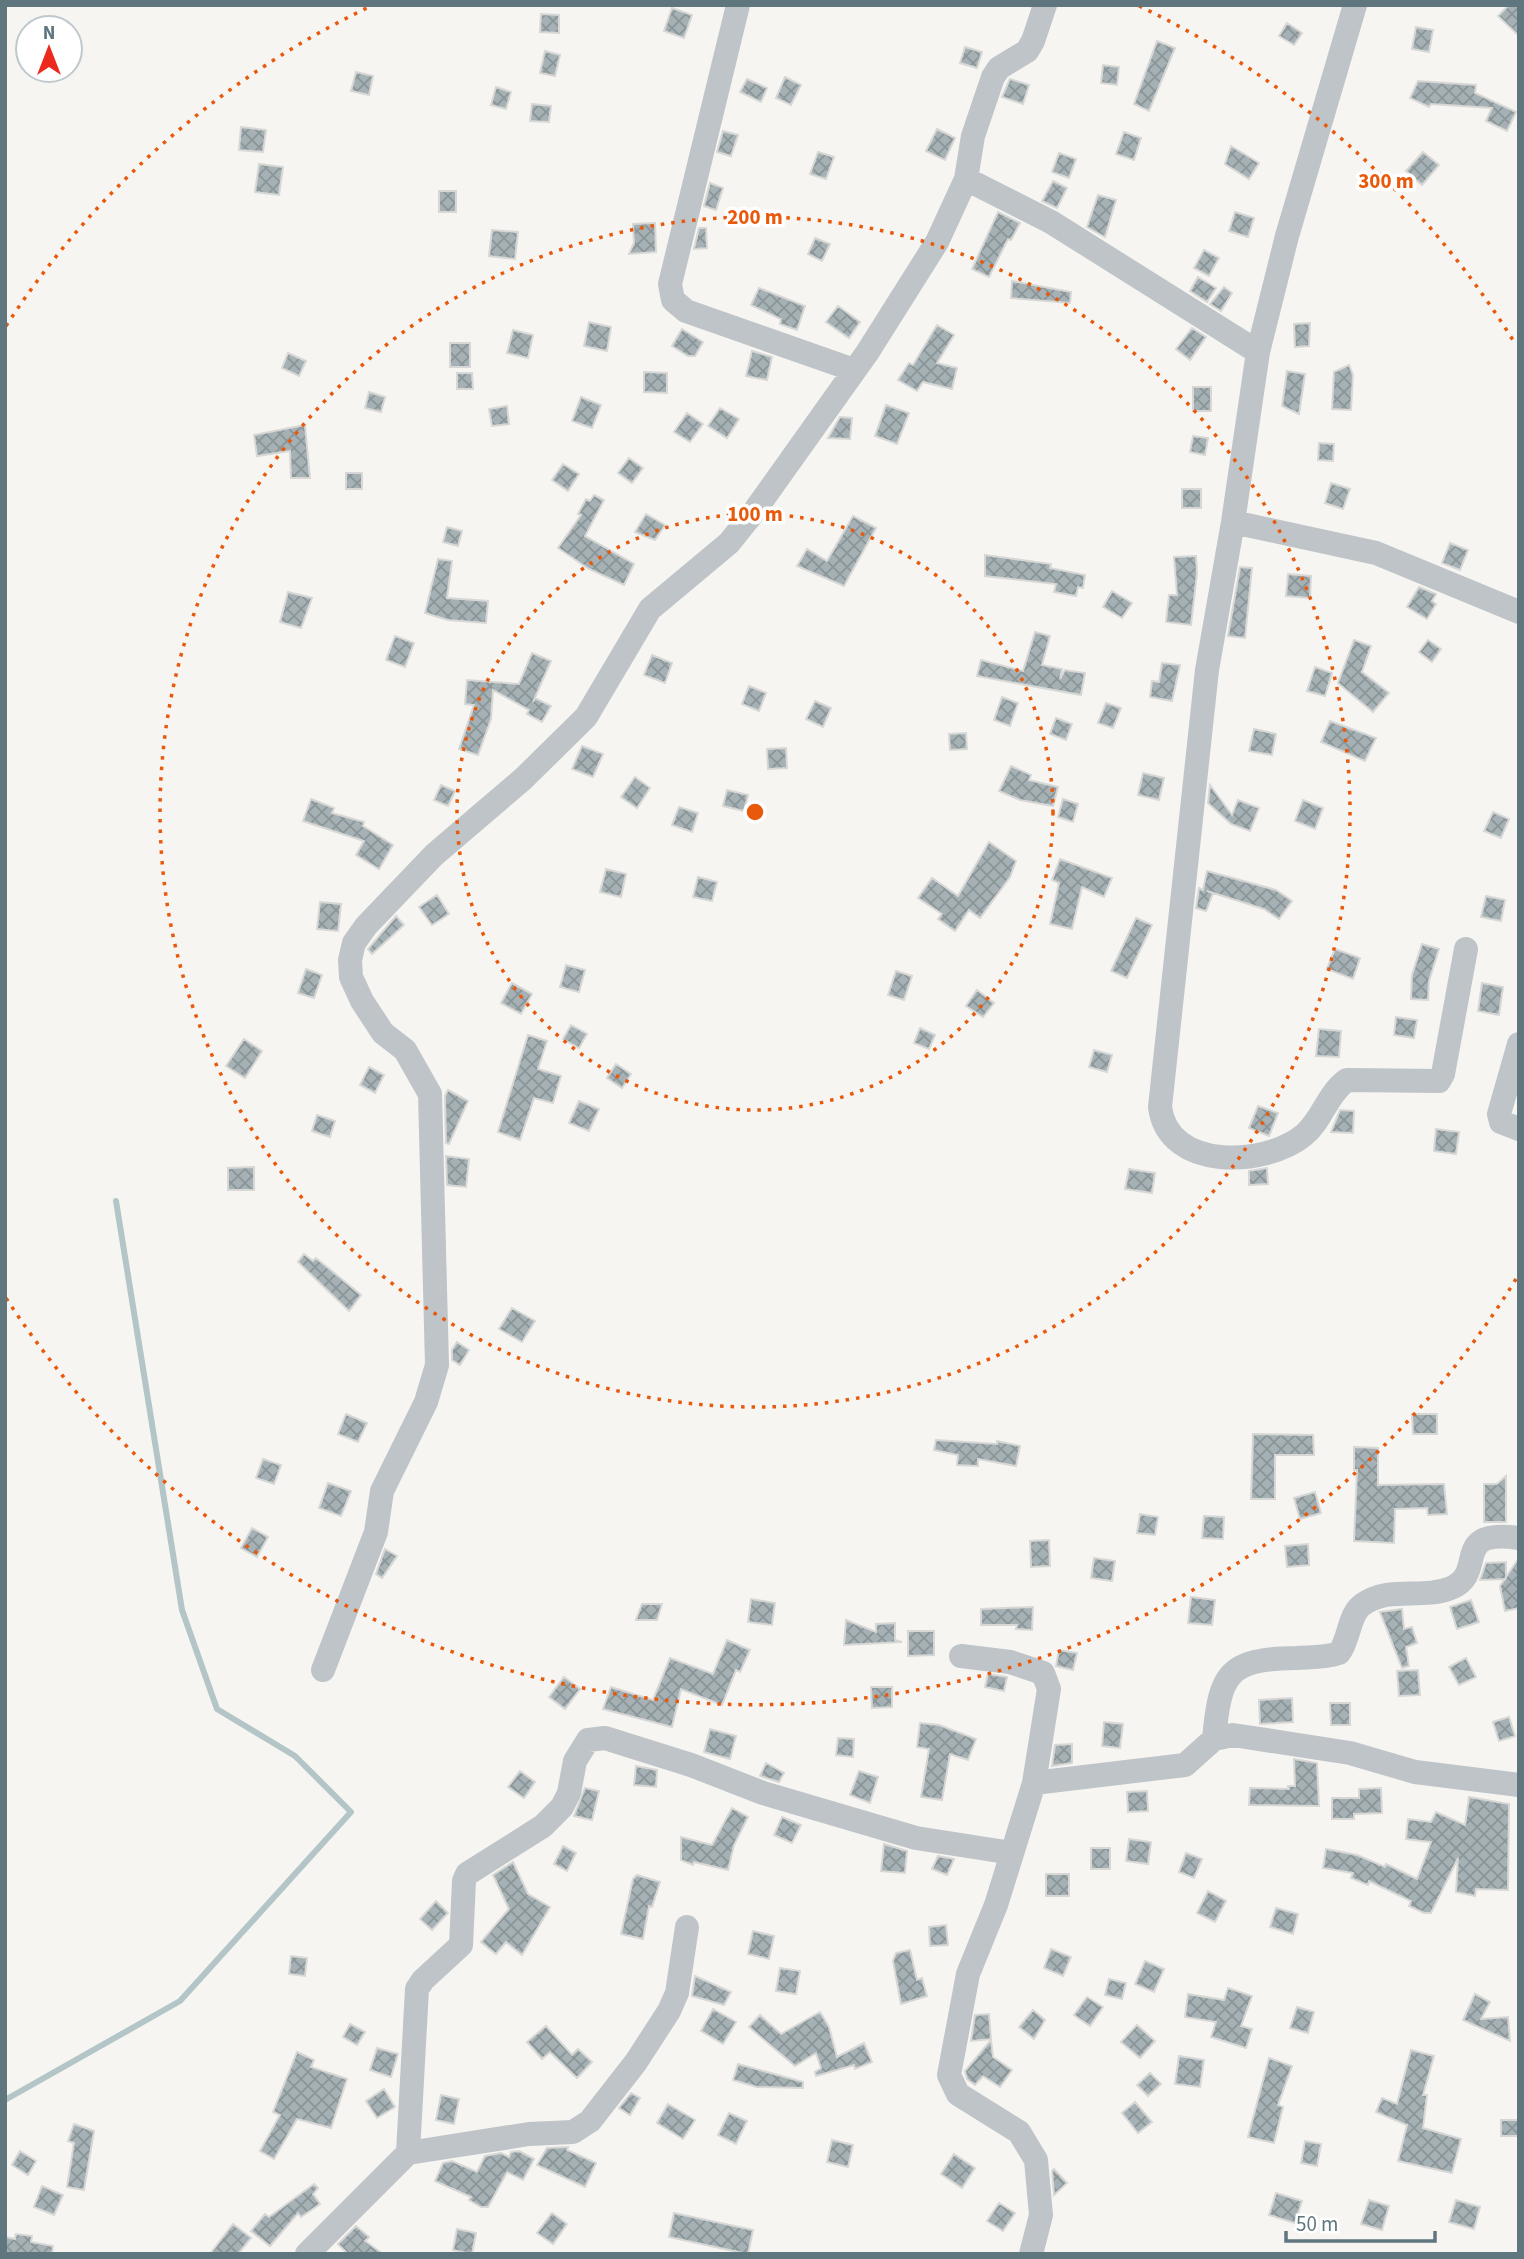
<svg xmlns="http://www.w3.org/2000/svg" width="1524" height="2259" font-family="'Source Sans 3',sans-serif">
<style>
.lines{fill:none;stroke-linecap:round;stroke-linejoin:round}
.stream{stroke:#b3c5c6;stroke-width:6}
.building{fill:url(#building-cross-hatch);stroke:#d7d7d5;stroke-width:2}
.minor{stroke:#bec4c7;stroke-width:24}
.ring{fill:none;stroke:#e8590c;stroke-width:3.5;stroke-dasharray:3.5 7}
.centre{fill:#e8590c;stroke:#fff;stroke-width:3.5}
.ring-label{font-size:21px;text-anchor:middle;font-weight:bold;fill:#e8590c;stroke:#fff;stroke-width:7;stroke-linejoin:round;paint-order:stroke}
</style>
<defs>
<pattern id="building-cross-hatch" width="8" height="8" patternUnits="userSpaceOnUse" patternTransform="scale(1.75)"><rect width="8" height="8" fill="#a5b1b5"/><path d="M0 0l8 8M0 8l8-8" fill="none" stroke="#8a9598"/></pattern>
</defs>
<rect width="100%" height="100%" fill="#f6f5f2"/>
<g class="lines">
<!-- stream -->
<path class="stream" d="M5,2100L180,2001L351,1812L295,1756L217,1709L182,1610L116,1201"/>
</g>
<!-- building -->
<path class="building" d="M1509,5H1519V36L1498,16Z
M672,8L692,15L684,38L664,31Z
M541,14L559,15V33L540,32Z
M1287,23L1302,33L1294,45L1279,36Z
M1416,27L1433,30L1429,52L1412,49Z
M1157,41L1175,48L1149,111L1134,104Z
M965,47L982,52L977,68L960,63Z
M545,51L560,55L555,76L540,73Z
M1103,65L1119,67L1117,85L1101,83Z
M356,72L373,76L369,95L351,91Z
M785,77L801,85L791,105L776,98Z
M747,79L767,88L761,102L740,92Z
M1010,79L1029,85L1023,104L1002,97Z
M1418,81L1476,85L1475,93L1516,112L1507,131L1486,121L1492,108L1431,104L1429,107L1410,98Z
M496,87L511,92L506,109L491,105Z
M532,104L551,106L549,122L530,121Z
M241,127L266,130L263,152L239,150Z
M937,129L955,138L945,160L926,151Z
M723,131L738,135L731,156L717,152Z
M1124,132L1141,138L1134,160L1116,154Z
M1231,146L1259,163L1249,179L1225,164Z
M818,152L834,157L826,179L810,174Z
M1423,152L1439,165L1422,185L1406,171Z
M1059,153L1076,159L1069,178L1052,172Z
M259,164L283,167L279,195L255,192Z
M1053,181L1067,188L1057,208L1042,201Z
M710,183L723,188L716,210L704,206Z
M439,191H456V212H439Z
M1098,195L1116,200L1105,237L1087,227Z
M998,212L1020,223L1011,240L1008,239L989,277L972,269Z
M1235,212L1254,218L1248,237L1229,231Z
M655,223L656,252L629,254L634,243L633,224Z
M699,228H706L707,248L694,249Z
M492,230L518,232L515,259L489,256Z
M815,238L830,244L822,261L808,254Z
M1204,250L1219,258L1209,276L1194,268Z
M1198,277L1216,288L1207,302L1190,291Z
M1012,281L1071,292L1070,303L1011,298Z
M1224,287L1232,293L1221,311L1210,304Z
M759,288L805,306L797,330L780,324L781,319L751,305Z
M838,306L860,322L849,338L826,322Z
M589,322L611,327L607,351L584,346Z
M1310,323L1309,346L1295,347L1294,324Z
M937,325L954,335L937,363L957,368L952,389L923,382L917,391L898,380L909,363L913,365Z
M1192,328L1206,337L1190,360L1176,349Z
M682,329L703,342L695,356H688L672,346Z
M513,330L533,335L528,358L507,353Z
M450,343H470V367H450Z
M752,351L772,357L767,380L746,376Z
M288,353L306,361L299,376L282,368Z
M1349,365L1353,375L1351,410L1332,409L1334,372Z
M1287,371L1305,374L1299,414L1282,406Z
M644,372L667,373V393L644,392Z
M457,373H472L473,389H457Z
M1193,387H1211V411H1193Z
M369,392L385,397L381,412L365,408Z
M581,397L601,405L592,428L572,421Z
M886,405L909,413L897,444L875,436Z
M507,406L509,424L492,426L489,409Z
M720,408L739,419L727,438L708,426Z
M687,413L703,424L690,442L674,432Z
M840,417L852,418L850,439L828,438Z
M305,425L310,478H291L290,451L257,456L254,435Z
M1193,436L1208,438L1205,455L1190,452Z
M1319,443L1334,444L1333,461L1318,460Z
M629,458L643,468L632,483L618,473Z
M563,464L579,474L568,491L552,480Z
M346,473H362V489H346Z
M1331,483L1350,489L1343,509L1325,503Z
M1182,489H1201V508H1182Z
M594,495L604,500L585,536L634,564L624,585L589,569L558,548L581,515L578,514L586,499L590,501Z
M646,514L665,525L655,540L635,532Z
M853,516L876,528L844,586L797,566L807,549L827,561Z
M447,527L462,531L458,546L443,542Z
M1450,543L1468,550L1460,570L1442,563Z
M985,555L1051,564L1050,568L1085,575L1083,588L1078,587L1076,596L1054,592L1056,584L985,576Z
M1196,556L1197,573L1191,625L1166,622L1169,595H1177L1174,557Z
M438,559L452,561L447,598L488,601L486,623L448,620L425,613Z
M1240,567L1252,568L1245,638L1228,636Z
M1288,574L1311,576L1310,598L1286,596Z
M1419,587L1436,594L1432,601L1436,604L1427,619L1407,607Z
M1112,591L1132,603L1122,618L1103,607Z
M288,592L312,598L301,628L280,622Z
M1035,632L1050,636L1042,665L1062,669L1060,679L1065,670L1085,673L1081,695L977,676L981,660L1023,671Z
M395,636L414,643L405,667L386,660Z
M1354,640L1371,646L1362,672L1389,693L1373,712L1338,683Z
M1428,640L1441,649L1432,662L1419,652Z
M532,653L551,661L533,702L535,698L551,706L542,722L527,714L529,710L493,690L491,719L478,755L459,749L474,705L465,704L467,680L519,684Z
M652,655L672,663L665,683L644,675Z
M1162,663L1180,665L1172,701L1150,697L1152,681L1159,682Z
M1315,667L1332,673L1325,696L1307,691Z
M749,686L766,693L759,711L742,704Z
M1002,697L1018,703L1010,726L994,720Z
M815,701L831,708L823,727L806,719Z
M1106,703L1121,708L1113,728L1098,723Z
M1056,718L1072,724L1066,740L1050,734Z
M1330,721L1376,738L1365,761L1321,742Z
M1254,729L1276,734L1272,755L1249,751Z
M966,733L967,749L950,750L949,734Z
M582,746L603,754L593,777L572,769Z
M786,748L787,768L768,769L767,749Z
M1011,766L1031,775L1029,780L1058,787L1053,806L1020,800L999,791Z
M1143,773L1164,778L1159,800L1138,795Z
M635,777L650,788L637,808L621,797Z
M441,785L455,791L448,806L434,800Z
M1210,785L1232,815L1238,800L1259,808L1250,831L1231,824L1208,803Z
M727,790L748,795L744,811L723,806Z
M311,799L334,808L332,813L364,822L363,826L393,845L379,869L356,855L364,841L303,821Z
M1063,799L1078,804L1073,822L1058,817Z
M1303,800L1323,808L1315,829L1295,821Z
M679,807L698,813L692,832L672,825Z
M1493,812L1509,819L1501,838L1484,831Z
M989,842L1016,861L1010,877L980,918L969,910L955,931L938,919L942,914L918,898L932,878L958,896Z
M1060,859L1112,878L1104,897L1082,887L1072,929L1050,924L1059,883L1052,880Z
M606,869L626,874L621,897L600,892Z
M1207,871L1276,890L1292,901L1279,919L1264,909L1207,891L1213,893L1206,911L1196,908L1199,888L1203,890Z
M698,877L717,882L712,901L693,897Z
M437,895L449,914L432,925L419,907Z
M1486,896L1505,900L1501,921L1481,917Z
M320,902L341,904L338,931L317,929Z
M396,916L404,925L372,954L368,949Z
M1136,918L1152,925L1127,978L1111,971Z
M1422,944L1439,949L1429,981L1428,1000L1411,999L1412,975Z
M1335,949L1360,958L1353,979L1327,969Z
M566,965L585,970L579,992L560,987Z
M306,969L322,975L314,998L298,993Z
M896,971L912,976L904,1000L888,995Z
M512,983L532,994L521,1014L501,1003Z
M1482,983L1503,987L1499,1015L1478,1011Z
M977,990L994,1003L983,1017L966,1006Z
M1396,1017L1417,1020L1414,1038L1394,1035Z
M571,1025L587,1034L579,1048L563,1039Z
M920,1028L935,1035L929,1049L914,1043Z
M1319,1029L1341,1031L1339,1057L1316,1056Z
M528,1035L547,1041L538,1069L561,1076L553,1103L534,1098L520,1140L498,1132Z
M244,1039L262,1051L245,1078L226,1066Z
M1094,1050L1112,1055L1107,1072L1089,1067Z
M616,1064L631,1074L622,1088L607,1078Z
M369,1067L384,1075L375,1093L360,1085Z
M448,1090L468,1101L449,1144L446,1143L445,1096Z
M579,1101L599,1109L589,1131L569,1123Z
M1258,1106L1278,1113L1269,1136L1249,1128Z
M1340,1110L1354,1111L1353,1133L1331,1132Z
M317,1115L335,1121L330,1137L312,1131Z
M1436,1129L1459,1132L1456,1154L1434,1151Z
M446,1156L469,1159L466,1187L447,1185Z
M254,1167V1190H228V1168Z
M1267,1168L1268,1184L1249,1185V1171Z
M1129,1169L1155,1173L1152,1193L1125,1189Z
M304,1254L313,1261L316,1258L361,1295L349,1311L298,1262Z
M512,1308L535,1321L522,1342L499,1329Z
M457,1342L469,1350L460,1365L452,1360V1350Z
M346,1414L367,1423L358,1442L338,1434Z
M1412,1414H1437V1434H1413Z
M1253,1434L1313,1435L1314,1455H1275V1499H1251Z
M936,1440L997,1444V1441L1020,1446L1016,1466L978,1459V1466L957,1465L958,1455L934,1450Z
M1354,1447L1378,1448V1485L1444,1484L1447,1514L1428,1515L1427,1508L1395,1509L1394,1543L1354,1541L1357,1470H1354Z
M263,1459L281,1465L274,1484L256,1478Z
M1506,1476V1522H1484V1484H1497Z
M328,1483L351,1491L341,1516L319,1508Z
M1315,1492L1321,1513L1300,1519L1294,1498Z
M1140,1514L1158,1517L1155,1535L1137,1533Z
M1204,1516L1224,1517L1223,1539L1202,1538Z
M252,1528L268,1537L257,1557L241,1548Z
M1049,1540L1050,1566L1031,1567L1030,1541Z
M1308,1544L1309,1565L1287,1567L1285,1546Z
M385,1549L397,1556L382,1578L376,1574Z
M1094,1558L1115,1561L1112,1581L1091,1578Z
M1519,1558V1608L1505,1611L1500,1586L1505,1579L1480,1580L1486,1563L1506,1562V1577Z
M1191,1597L1215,1600L1212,1625L1188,1623Z
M751,1599L775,1603L772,1625L748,1622Z
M1471,1600L1479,1622L1457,1629L1450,1607Z
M642,1604H662L657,1620H636Z
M1033,1607L1032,1630L1016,1629L1017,1625H981V1609Z
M1402,1609L1404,1629L1412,1627L1417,1643L1406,1647L1409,1666L1402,1668L1380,1612Z
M846,1620L876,1632V1624L895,1623V1640L902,1642L844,1645Z
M908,1631H934V1655L908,1656Z
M727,1640L750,1650L740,1672L736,1670L722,1705L681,1689L672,1727L603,1709L611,1687L653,1700L670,1658L713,1674Z
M1059,1650L1077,1653L1073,1670L1056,1666Z
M1466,1658L1476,1677L1459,1685L1449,1667Z
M1418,1670L1420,1695L1399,1696L1397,1671Z
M988,1674L1007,1677L1004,1691L985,1687Z
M564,1677L580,1689L565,1709L549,1697Z
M871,1687H892V1707L872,1708Z
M1292,1698L1293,1722L1260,1724L1259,1700Z
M1330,1703H1350V1725H1331Z
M1509,1717L1515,1736L1499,1741L1493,1722Z
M1104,1722L1123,1724L1120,1748L1102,1746Z
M920,1723L939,1725L976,1739L968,1760L950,1754L942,1800L921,1797L929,1749L917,1747Z
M710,1729L736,1736L730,1759L704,1752Z
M838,1738L854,1739L853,1757L836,1755Z
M1072,1744V1763L1052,1766L1055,1745Z
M1294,1759L1317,1763L1319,1806L1249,1805L1250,1788L1289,1789L1288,1786H1295Z
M766,1763L784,1773L779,1782L760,1776Z
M636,1766L657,1770L656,1787L634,1785Z
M520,1771L535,1782L524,1798L508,1787Z
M859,1771L878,1777L870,1803L850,1795Z
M585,1788L599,1791L592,1820L574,1816Z
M1381,1788L1382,1813L1354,1814V1819H1332V1798H1359V1789Z
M1147,1791L1148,1811L1128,1812L1127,1792Z
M1469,1797L1509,1804L1508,1890L1476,1889L1475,1896L1456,1892L1458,1858L1431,1913H1424L1409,1906L1411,1901L1369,1881L1368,1885L1351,1878L1353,1873L1323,1868L1326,1849L1357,1855L1385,1867L1386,1864L1417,1879L1431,1842L1406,1839L1408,1819L1431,1822L1436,1812L1465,1825Z
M732,1808L748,1817L734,1845L728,1870L694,1862L693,1865L681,1860V1837L712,1845Z
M782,1817L801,1825L792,1843L774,1835Z
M1129,1839L1151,1842L1148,1864L1126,1861Z
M884,1844L907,1851L905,1873L881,1871Z
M563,1846L576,1853L567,1871L554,1864Z
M1091,1848H1110V1869H1091Z
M1186,1853L1202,1859L1194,1878L1179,1872Z
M938,1856L954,1859L947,1875L932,1869Z
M513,1862L528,1894L550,1907L522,1955L506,1942L496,1954L481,1942L509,1909L493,1875Z
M1046,1874H1069V1896H1046Z
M637,1875L660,1882L652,1907L649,1906L643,1939L621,1934L633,1879Z
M1208,1891L1226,1901L1215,1922L1197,1913Z
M436,1901L448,1913L432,1930L420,1919Z
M1276,1908L1298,1914L1293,1934L1270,1927Z
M946,1925L948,1945L930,1946L929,1927Z
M753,1931L774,1936L769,1959L748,1954Z
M1051,1949L1071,1957L1063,1976L1044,1968Z
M910,1950L917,1980L922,1978L927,1996L901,2004L893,1961L896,1953Z
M291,1956L307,1958L305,1976L289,1974Z
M1145,1961L1164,1969L1154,1992L1135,1984Z
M780,1968L800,1971L796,1994L776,1991Z
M695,1976L731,1992L724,2005L692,1996Z
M1109,1979L1126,1983L1122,1999L1105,1995Z
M1228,1988L1252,1996L1241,2026L1252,2029L1246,2048L1211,2037L1216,2022L1185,2017L1188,1994L1224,2000Z
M1475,1994L1490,2002L1481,2019L1508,2017L1510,2041L1463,2020Z
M1087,1997L1103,2007L1090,2026L1074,2015Z
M1297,2007L1314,2012L1308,2033L1290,2028Z
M713,2009L736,2022L723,2044L701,2031Z
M1033,2010L1045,2020L1034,2039L1019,2027Z
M820,2012L829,2027L837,2057L864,2043L872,2062L855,2069L854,2065L816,2076L815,2072L821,2068L816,2053L795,2066L749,2027L760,2015L781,2034Z
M989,2014L991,2039L971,2041L975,2015Z
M350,2024L365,2032L357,2045L343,2037Z
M1137,2025L1155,2041L1140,2058L1121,2042Z
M546,2026L572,2055L578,2049L592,2062L577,2078L550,2052L542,2059L527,2042Z
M991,2040L993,2057L1012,2070L1000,2087L983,2076L975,2085L967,2079L965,2071Z
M377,2048L398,2054L391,2077L370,2070Z
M1411,2050L1434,2056L1423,2095H1427L1423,2128L1461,2139L1452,2173L1398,2161L1407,2125L1376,2112L1382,2098L1397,2104Z
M297,2052L314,2060L311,2067L347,2079L331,2128L297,2119L274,2159L260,2151L280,2115L273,2112Z
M1179,2056L1204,2060L1200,2087L1175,2084Z
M1269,2058L1292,2066L1278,2105L1283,2107L1274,2143L1248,2137Z
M738,2064L803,2082V2088L757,2087L733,2080Z
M1150,2073L1161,2084L1148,2096L1137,2085Z
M384,2089L395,2107L377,2118L366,2101Z
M631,2093L640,2098L630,2115L619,2108Z
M441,2095L459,2099L454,2124L436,2120Z
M1135,2102L1152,2122L1138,2133L1122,2113Z
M668,2104L695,2120L683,2139L657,2123Z
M729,2113L747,2121L736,2144L718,2135Z
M1501,2120H1519V2136H1501Z
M74,2124L94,2131L84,2190L67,2187L74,2143L68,2141Z
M832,2140L853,2145L848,2167L827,2162Z
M1305,2141L1321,2144L1317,2166L1301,2163Z
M568,2147L567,2150L596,2163L585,2187L537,2165L547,2148Z
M20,2151L36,2161L28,2175L12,2165Z
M519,2151L534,2159L523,2180L507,2172L488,2207H481L469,2200L471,2197L435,2181L443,2163L452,2161L477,2172L485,2156L501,2153L509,2157L511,2152Z
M954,2154L975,2168L962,2188L941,2174Z
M1054,2169L1067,2183L1054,2195L1052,2171Z
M314,2184L318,2188L313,2194L320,2204L301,2217L298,2213L270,2246L251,2231L265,2214L269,2217Z
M42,2186L63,2195L54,2215L34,2207Z
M1276,2193L1302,2201L1295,2223L1269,2215Z
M1369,2200L1389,2206L1382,2230L1361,2224Z
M1456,2200L1480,2207L1474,2229L1449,2222Z
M999,2203L1015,2213L1003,2231L987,2221Z
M552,2213L567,2224L553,2244L537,2233Z
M674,2213L753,2230L748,2254L669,2237Z
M233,2224L251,2238L238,2254H210Z
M356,2226L369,2237L365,2241L383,2254H348L338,2244Z
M457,2229L476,2233L472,2254L453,2250Z
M16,2234L32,2236L31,2242L53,2246L52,2254H5V2237L15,2239Z"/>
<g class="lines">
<!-- minor -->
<path class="minor" d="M738,5L670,284L673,300L686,311L854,370
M1355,5L1287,236L1258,352L1233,522L1207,670L1160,1107C1168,1171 1265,1167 1304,1135C1322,1120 1328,1093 1347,1080L1439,1081L1443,1074L1466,949
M966,179L1051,222L1258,352
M1233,522L1376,553L1519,612
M1519,1044L1499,1114L1501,1122L1519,1129
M961,1656L1010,1662L1043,1673L1049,1689L1034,1783L996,1905L968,1974L949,2075L958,2094L1019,2132L1036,2160L1041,2215L1031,2254
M323,1670L376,1532L382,1491L426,1402L437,1365L430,1094L405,1050L383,1033L362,1001L351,977L350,960L354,943L366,926L434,855L523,779L586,717L650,609L729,543L753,513L867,353L937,242L966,179L973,136L993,77L999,68L1027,51L1033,41L1045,5
M1214,1739C1220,1674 1227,1659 1296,1658C1311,1657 1325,1658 1339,1653C1349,1641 1349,1614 1362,1605C1389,1585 1422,1600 1451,1588C1488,1573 1449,1528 1519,1538
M1034,1783L1185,1765L1214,1739L1233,1735L1350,1753L1415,1772L1519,1785
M408,2153L417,1989L423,1980L461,1945L464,1881L467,1874L543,1826L562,1807L569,1793L575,1761L588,1740L605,1738L691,1765L763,1793L916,1838L1012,1853
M307,2254L408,2153L529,2134L573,2132L590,2121L636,2062L669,2011L677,1993L687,1927"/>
</g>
<!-- distance rings -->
<g class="ring">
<circle cx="755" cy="812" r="298"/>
<circle cx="755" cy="812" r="595"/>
<path d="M1516 1279A893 893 0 0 1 6 1298M6 326A893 893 0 0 1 371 6M1139 6A893 893 0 0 1 1516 345"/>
</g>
<circle cx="755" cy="812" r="10" class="centre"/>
<g class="ring-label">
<text x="1386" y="188">300 m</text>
<text x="755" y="224">200 m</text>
<text x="755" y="521">100 m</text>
</g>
<!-- border -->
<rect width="1524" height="2259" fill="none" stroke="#5f767f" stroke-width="14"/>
<!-- north arrow -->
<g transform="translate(49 49)"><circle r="33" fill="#ffffff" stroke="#bfc8cc" stroke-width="2"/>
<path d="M0-5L12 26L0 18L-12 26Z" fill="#eb2a1d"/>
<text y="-10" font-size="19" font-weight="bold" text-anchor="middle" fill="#5f767f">N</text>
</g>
<!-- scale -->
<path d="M1286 2231v10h149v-10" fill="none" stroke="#5f767f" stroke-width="3.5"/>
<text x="1296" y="2231" font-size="21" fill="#5f767f" stroke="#ffffff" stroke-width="5" paint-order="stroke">50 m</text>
</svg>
